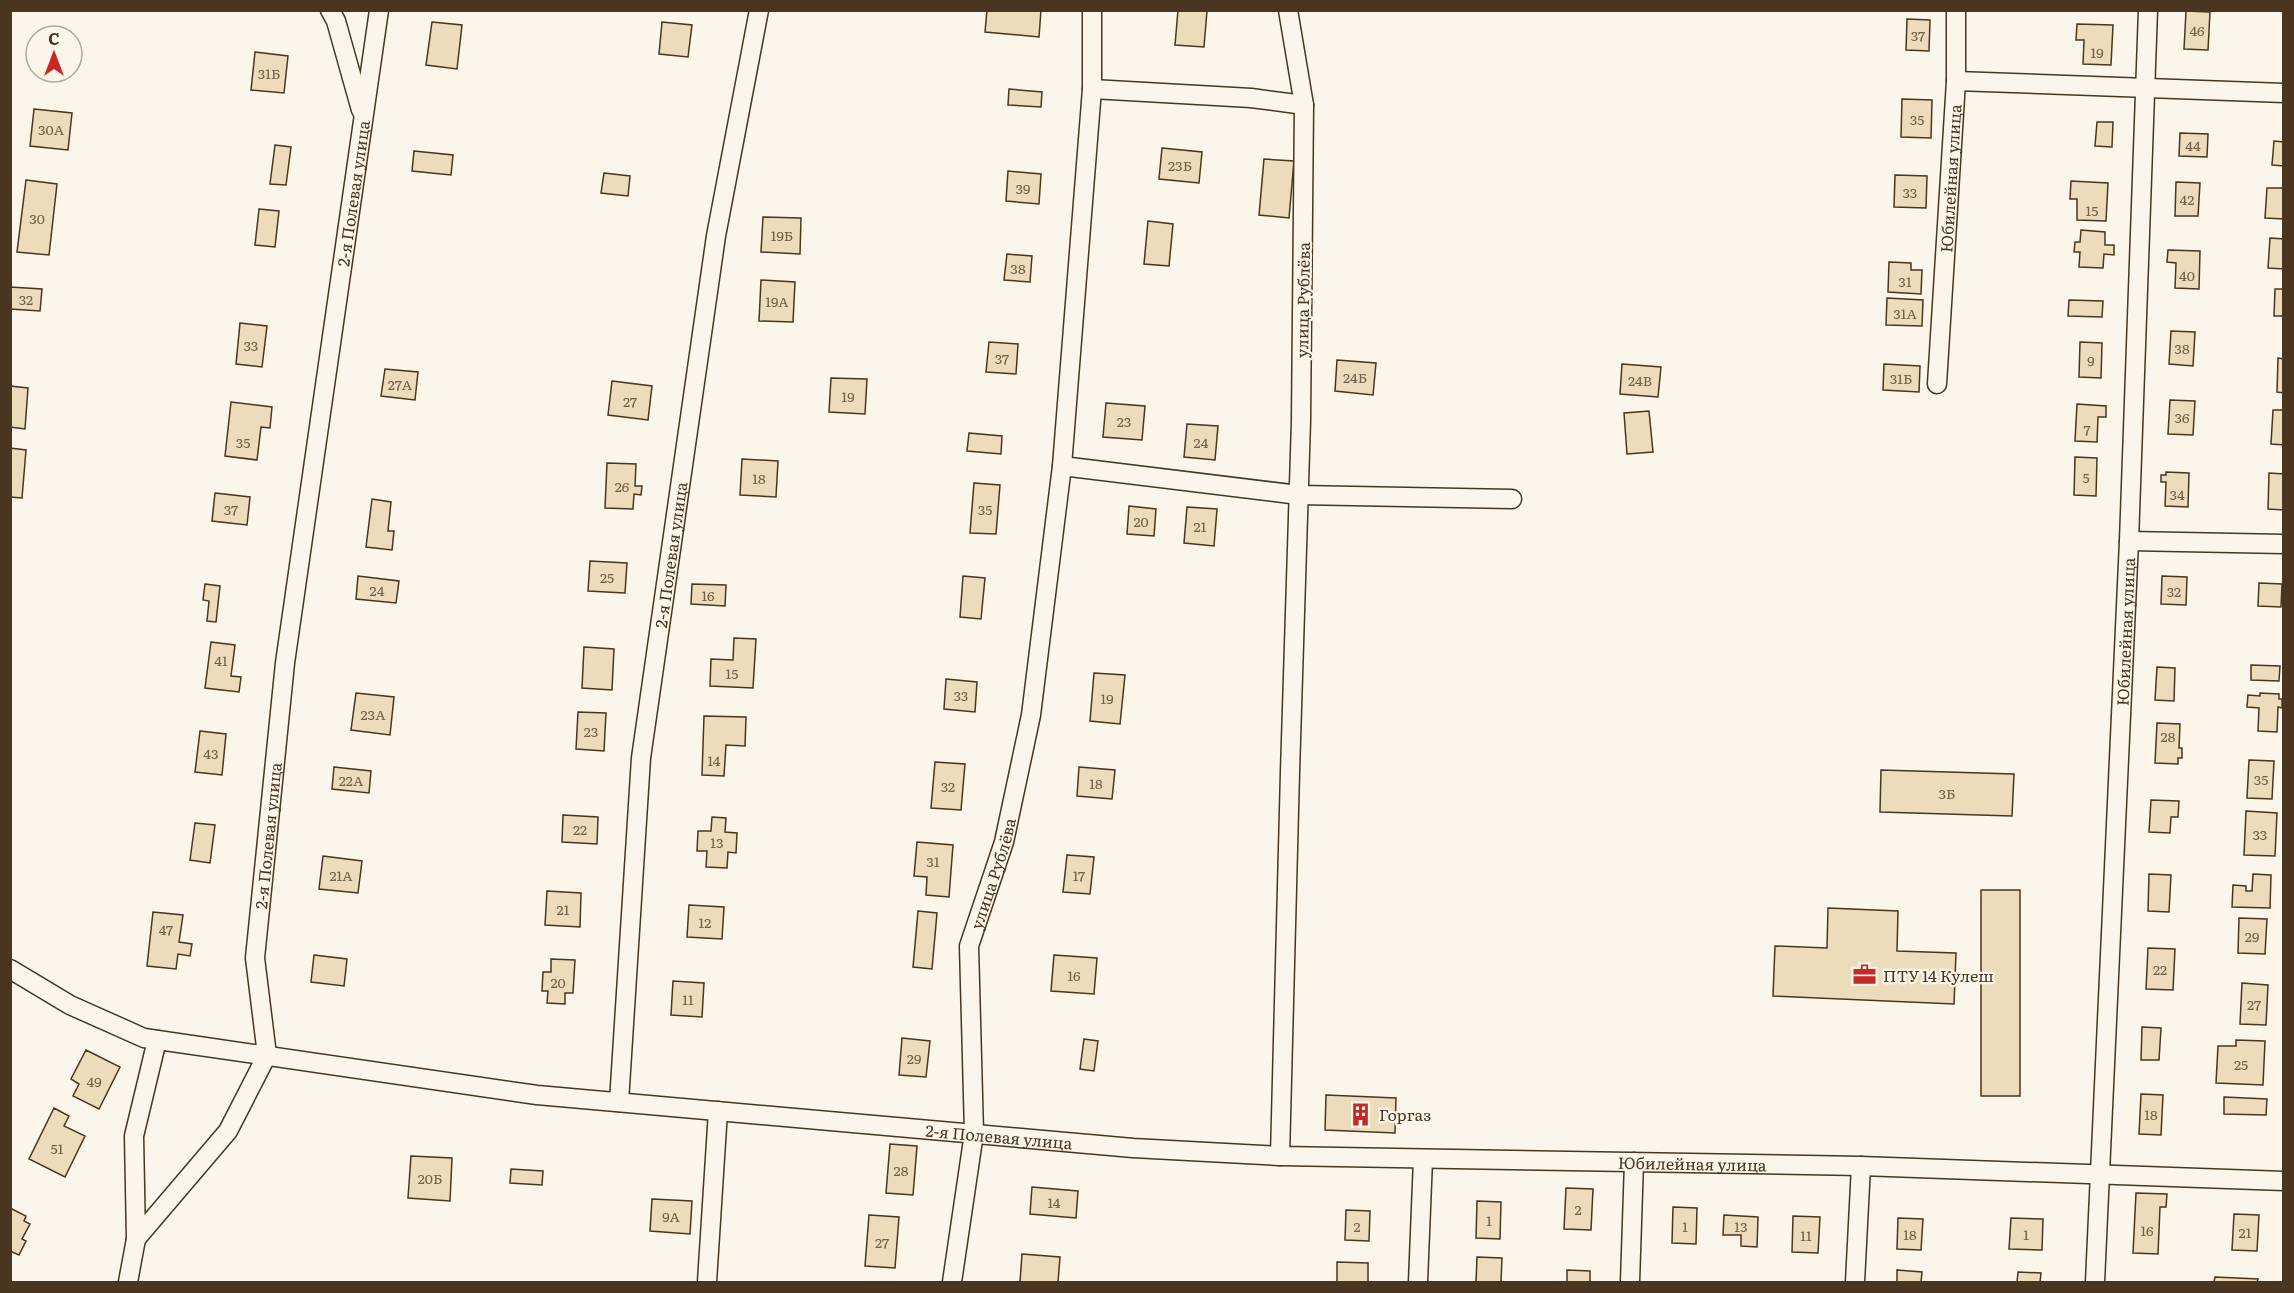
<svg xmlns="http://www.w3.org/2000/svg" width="2294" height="1293" font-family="Literata,serif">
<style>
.building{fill:#ecdcbc;stroke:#4a3520;stroke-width:1.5}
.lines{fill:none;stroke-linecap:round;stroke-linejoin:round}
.street-casing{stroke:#4a3520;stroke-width:21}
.street{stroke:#fbf6e9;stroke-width:18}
.labels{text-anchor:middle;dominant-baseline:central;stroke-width:4.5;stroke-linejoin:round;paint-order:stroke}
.number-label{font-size:14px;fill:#725f47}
.street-label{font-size:16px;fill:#4a3520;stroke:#fbf6e9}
.poi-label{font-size:16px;fill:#4a3520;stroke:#fbf6e9;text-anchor:start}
</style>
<rect width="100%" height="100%" fill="#fbf6e9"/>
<!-- building -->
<path class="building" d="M987,10H1041L1039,37L985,32Z
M1178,10L1207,11L1204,47L1175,45Z
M2186,11L2210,12L2208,50L2184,49Z
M1907,19L1930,20L1929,51L1906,50Z
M432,22L462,25L457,69L426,65Z
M662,22L692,25L688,57L659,54Z
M2077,24L2113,25L2111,65L2083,64L2084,40H2076Z
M255,52L288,56L284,93L251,90Z
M1009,89L1042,92L1041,107L1008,105Z
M1902,99L1932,100L1931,138L1901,137Z
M34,109L72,113L68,150L30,146Z
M2097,122H2113L2112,147L2095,146Z
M2180,133L2208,134L2207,157L2179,156Z
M2274,141L2284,142V166L2272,165Z
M275,145L291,147L286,185L270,184Z
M1162,148L1202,152L1199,183L1159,179Z
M414,151L453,155L451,175L412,171Z
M1264,159L1294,161L1289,218L1259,215Z
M1008,171L1041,174L1039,204L1006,201Z
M604,173L630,176L628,196L601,193Z
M1895,175L1927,176L1926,208L1894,207Z
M26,180L57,184L49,255L17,252Z
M2071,181L2108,183L2106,221L2077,220V199H2070Z
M2176,182L2200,183L2198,216H2175Z
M2267,188H2284V219L2265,218Z
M259,209L279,211L275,247L255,245Z
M763,217L801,218L800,254L761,252Z
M1148,221L1173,224L1169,266L1144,264Z
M2081,230L2105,232V245H2114V255L2104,254L2103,268L2079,267L2080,252H2074L2075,242H2080Z
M2270,238L2284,239V269L2268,268Z
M2168,250L2200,251L2199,289L2175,288L2176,263L2167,262Z
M1007,254L1032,256L1030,282L1004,280Z
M1889,262L1911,263V270H1922L1921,294L1888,292Z
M761,280L795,282L793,322L759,321Z
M10,287L42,289L40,311L10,309Z
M2275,289H2284V316H2274Z
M1887,298L1923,300L1922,326L1886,325Z
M2069,300L2103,301L2102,317L2068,316Z
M240,323L267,326L262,367L236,364Z
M2171,331L2195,332L2193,366L2169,364Z
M989,342L1018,344L1016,374L986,372Z
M2080,342L2102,343L2101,378L2079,377Z
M2278,358L2284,359V393L2277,392Z
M1337,360L1376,363L1373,395L1335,391Z
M1622,364L1661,367L1658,397L1620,394Z
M1884,364L1920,366L1919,392L1883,390Z
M385,369L418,372L415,400L381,396Z
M831,378L867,379L865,414L829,412Z
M612,381L652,386L648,420L608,415Z
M10,386L28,388L25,429L10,427Z
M2170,400L2195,401L2193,435L2168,434Z
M231,402L272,407L270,428L261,427L257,460L225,456Z
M1106,403L1145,406L1142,440L1103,437Z
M2077,404L2106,406V417H2098L2097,442L2075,441Z
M2273,410H2284V445L2271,444Z
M1649,411L1653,452L1627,454L1624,413Z
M1187,424L1218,426L1215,460L1184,457Z
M969,433L1002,436L1001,454L967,451Z
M10,448L26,450L22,498L10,497Z
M2075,457L2097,458L2096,496L2074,495Z
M742,459L778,461L776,497L740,495Z
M607,463L636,464L635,486H642L641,495L634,494L633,509L605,508Z
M2166,472L2189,473L2188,507L2165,506L2166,482H2161V475H2166Z
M2269,473L2284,474V510L2268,509Z
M974,483L1000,485L996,534L970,533Z
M215,493L250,497L247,525L212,521Z
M372,499L391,502L388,531H394L392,550L366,547Z
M1129,506L1156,509L1154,536L1127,534Z
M1187,507L1217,509L1214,546L1184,543Z
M590,561L627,563L625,593L588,591Z
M358,576L399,581L396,603L356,599Z
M963,576L985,578L981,619L960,617Z
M2162,576L2187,577L2186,605L2161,604Z
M2259,583L2282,584L2281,607L2258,606Z
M205,584L220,586L216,622L207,621L209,601L203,600Z
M692,584L726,585L725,606L691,604Z
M734,638L756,639L753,688L710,686L711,659L733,660Z
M211,642L235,645L231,676L241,677L239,692L205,688Z
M584,647L614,649L612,690L582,688Z
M2251,665L2280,666L2279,681L2251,680Z
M2157,667L2175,668L2174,701L2155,700Z
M1094,673L1125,675L1120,724L1090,721Z
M946,679L977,682L975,712L944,709Z
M356,693L394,697L390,735L351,730Z
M2260,693L2279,694V699H2282V708L2278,707L2277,732L2258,731L2259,708L2247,707L2248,695L2260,696Z
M578,712L606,713L604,751L576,749Z
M704,716L746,717L745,746L726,745L724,776L702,775Z
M2157,723L2180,724L2179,748H2182V758H2178V764L2155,763Z
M200,731L226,734L222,775L195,772Z
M2249,760L2274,761L2272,799L2247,798Z
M935,762L965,764L961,810L931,808Z
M334,767L371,771L369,793L332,789Z
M1079,767L1115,770L1112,799L1077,796Z
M1881,770L2014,774L2012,816L1880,812Z
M2151,800L2179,801L2178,817H2171L2170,833L2149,832Z
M2246,811L2277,813L2275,856L2244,855Z
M563,815L598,817L597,844L562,842Z
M712,817L726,818L725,832L737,833L736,853L728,852L727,868L706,867L707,851H697L698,831H711Z
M195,823L215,825L210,863L190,860Z
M917,842L953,845L949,897L926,895L927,877L914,876Z
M1067,855L1094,857L1090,894L1063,892Z
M323,856L362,861L358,893L319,889Z
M2149,874L2171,875L2169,912L2148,911Z
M2253,874L2271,875L2270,908L2232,907L2233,885L2246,886V891H2252Z
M1981,890H2020V1096H1981Z
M547,891L581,893L580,927L545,925Z
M689,905L724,907L722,939L687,937Z
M1828,908L1898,911L1897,951L1956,953L1954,1004L1773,996L1775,946L1827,948Z
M918,911L937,913L932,969L913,967Z
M153,912L183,915L179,942L192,944L190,956L178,954L176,969L147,966Z
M2239,918L2267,919L2265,954L2238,953Z
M2148,948L2175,949L2173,990L2146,989Z
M314,955L347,959L344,986L311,982Z
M1054,955L1097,958L1094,994L1051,991Z
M551,959L575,960L573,993H565V1004L547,1003L548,991H542L543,972H551Z
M673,981L704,983L702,1017L671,1015Z
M2242,983L2268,985L2266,1025L2240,1024Z
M2142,1027L2161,1028L2159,1060H2141Z
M902,1038L930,1041L926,1077L899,1075Z
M1084,1039L1098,1041L1094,1071L1080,1069Z
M2236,1040L2265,1041L2263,1085L2216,1083L2218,1046H2236Z
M86,1050L120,1067L99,1109L73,1096L79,1084L71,1079Z
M2141,1094L2163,1095L2161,1135L2139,1134Z
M1326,1095L1396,1098L1395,1133L1325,1130Z
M2224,1097L2267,1099L2266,1115L2224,1114Z
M54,1108L69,1116L64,1126L85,1136L65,1177L29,1159Z
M890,1144L917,1146L913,1195L886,1193Z
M411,1156L452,1158L450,1201L408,1198Z
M511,1169L543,1171L542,1185L510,1183Z
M1032,1187L1078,1191L1076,1218L1030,1214Z
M1566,1188L1593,1189L1591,1230L1564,1229Z
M2136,1193L2167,1194L2166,1207H2160L2158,1254L2133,1253Z
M652,1199L692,1201L690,1234L650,1231Z
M1477,1201L1501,1202L1500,1239L1476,1238Z
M1673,1207L1697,1208L1696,1244L1672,1243Z
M10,1208L26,1216L24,1221L30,1224L22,1239L26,1241L19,1255L10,1251Z
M1346,1210L1370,1211L1369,1241L1345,1240Z
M2234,1214L2259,1215L2257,1251L2232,1250Z
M869,1215L899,1217L895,1268L865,1266Z
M1724,1215L1758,1217L1757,1247L1741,1246V1235H1723Z
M1793,1216L1820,1217L1818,1253L1792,1252Z
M1898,1218L1923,1219L1921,1250L1897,1249Z
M2011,1218L2043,1219L2042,1250L2009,1249Z
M1022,1254L1060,1257L1058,1282H1020Z
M1477,1257L1502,1258L1501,1282H1476Z
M1337,1262L1368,1263V1282H1337Z
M1567,1270L1590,1271V1282H1567Z
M1897,1270L1922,1272L1921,1282H1897Z
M2018,1272L2041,1273L2040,1282H2017Z
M2215,1277L2258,1279L2257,1282H2214Z"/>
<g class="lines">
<defs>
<g id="street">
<path d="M330,10L336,21L361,110"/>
<path d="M1288,10L1304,105"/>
<path d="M1956,81L2284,93"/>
<path d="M1092,89L1251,98L1304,105L1301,421L1290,772L1280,1156"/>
<path id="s1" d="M1937,384L1956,81V10"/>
<path d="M1062,466L1299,495L1512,499"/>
<path d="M2129,541L2284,544"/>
<path id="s2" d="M10,969L70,1005L144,1038L537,1095L1133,1148L1280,1156L1861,1166L2284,1181"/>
<path id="s3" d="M619,1102L641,758L716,236L759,10"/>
<path id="s4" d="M136,1239L228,1131L267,1055L255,958L285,663L379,10"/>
<path d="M128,1282L136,1239L134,1136L157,1040"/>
<path d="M707,1282L718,1111"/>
<path id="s5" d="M952,1282L974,1133L969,946L1004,842L1031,715L1062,466L1092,89V10"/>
<path d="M1418,1282L1423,1159"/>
<path d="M1630,1282L1634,1162"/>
<path d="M1855,1282L1861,1166"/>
<path id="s6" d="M2095,1282L2129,541L2148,10"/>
</g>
</defs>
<!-- street casing -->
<use href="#street" class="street-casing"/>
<!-- street -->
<use href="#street" class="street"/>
</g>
<!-- icons -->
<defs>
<symbol id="office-bare" viewBox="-9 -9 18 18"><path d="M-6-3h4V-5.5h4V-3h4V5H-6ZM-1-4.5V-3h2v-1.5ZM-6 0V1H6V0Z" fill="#c62828" stroke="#fbf6e9" stroke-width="2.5" paint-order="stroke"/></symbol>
<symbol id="building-bare" viewBox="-9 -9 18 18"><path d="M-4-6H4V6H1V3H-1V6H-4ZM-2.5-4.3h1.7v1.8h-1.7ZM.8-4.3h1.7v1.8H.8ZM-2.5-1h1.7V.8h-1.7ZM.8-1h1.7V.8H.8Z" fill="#c62828" stroke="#fbf6e9" stroke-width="2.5" paint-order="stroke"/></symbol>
</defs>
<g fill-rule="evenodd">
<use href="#office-bare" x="1848" y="958" width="33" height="33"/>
<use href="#building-bare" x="1344" y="1098" width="33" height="33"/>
</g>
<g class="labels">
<!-- number labels -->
<g class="number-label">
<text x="2197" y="30">46</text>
<text x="1918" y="35">37</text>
<text x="2097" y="52">19</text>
<text x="269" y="73">31Б</text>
<text x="1917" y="119">35</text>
<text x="51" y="129">30А</text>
<text x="2193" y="145">44</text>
<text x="1180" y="165">23Б</text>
<text x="1023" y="188">39</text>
<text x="1910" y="192">33</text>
<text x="2187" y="199">42</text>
<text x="2092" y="210">15</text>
<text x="37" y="218">30</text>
<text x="782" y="235">19Б</text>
<text x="1018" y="268">38</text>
<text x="2187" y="275">40</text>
<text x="1905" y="281">31</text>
<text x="26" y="299">32</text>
<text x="777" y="301">19А</text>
<text x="1905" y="313">31А</text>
<text x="251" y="345">33</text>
<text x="2182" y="348">38</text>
<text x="1002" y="358">37</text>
<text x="2091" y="360">9</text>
<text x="1355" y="377">24Б</text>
<text x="1901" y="378">31Б</text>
<text x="1640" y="380">24В</text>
<text x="400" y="384">27А</text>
<text x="848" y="396">19</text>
<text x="630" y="401">27</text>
<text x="2182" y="417">36</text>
<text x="1124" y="421">23</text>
<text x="2087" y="429">7</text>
<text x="243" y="442">35</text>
<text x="1201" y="442">24</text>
<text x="2086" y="477">5</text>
<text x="759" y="478">18</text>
<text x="622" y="486">26</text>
<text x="2177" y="494">34</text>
<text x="231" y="509">37</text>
<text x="985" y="509">35</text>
<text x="1141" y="521">20</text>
<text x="1200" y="526">21</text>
<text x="607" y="577">25</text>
<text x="377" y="590">24</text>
<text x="2174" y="591">32</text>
<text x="708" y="595">16</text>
<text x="221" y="660">41</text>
<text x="732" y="673">15</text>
<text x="961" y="695">33</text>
<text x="1107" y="698">19</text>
<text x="373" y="714">23А</text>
<text x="591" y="731">23</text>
<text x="2168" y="736">28</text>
<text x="211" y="753">43</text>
<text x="714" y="760">14</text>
<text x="2261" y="779">35</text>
<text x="351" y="780">22А</text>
<text x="1096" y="783">18</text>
<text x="948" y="786">32</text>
<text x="1947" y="793">3Б</text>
<text x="580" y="829">22</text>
<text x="2260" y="834">33</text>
<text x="717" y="842">13</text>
<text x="933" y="861">31</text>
<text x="341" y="875">21А</text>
<text x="1079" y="875">17</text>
<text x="563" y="909">21</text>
<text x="705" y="922">12</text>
<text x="166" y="929">47</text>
<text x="2252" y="936">29</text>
<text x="2160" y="969">22</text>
<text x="1074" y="975">16</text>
<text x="558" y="982">20</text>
<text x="688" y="999">11</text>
<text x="2254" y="1004">27</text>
<text x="914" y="1058">29</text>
<text x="2241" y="1064">25</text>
<text x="94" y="1081">49</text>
<text x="2151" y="1114">18</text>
<text x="57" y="1148">51</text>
<text x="901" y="1170">28</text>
<text x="430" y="1178">20Б</text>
<text x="1054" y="1202">14</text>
<text x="1578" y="1209">2</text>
<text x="671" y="1216">9А</text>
<text x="1489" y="1220">1</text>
<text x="1357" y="1226">2</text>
<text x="1685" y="1226">1</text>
<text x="1741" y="1226">13</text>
<text x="2147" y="1230">16</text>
<text x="2245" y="1232">21</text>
<text x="1910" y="1234">18</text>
<text x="2026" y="1234">1</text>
<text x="1806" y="1235">11</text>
<text x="882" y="1242">27</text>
</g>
<!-- street labels -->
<g class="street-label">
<text stroke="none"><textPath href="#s1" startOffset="206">Юбилейная улица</textPath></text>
<text stroke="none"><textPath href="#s4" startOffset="1096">2-я Полевая улица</textPath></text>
<text transform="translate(1302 300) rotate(-89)">улица Рублёва</text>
<text stroke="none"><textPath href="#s3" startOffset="550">2-я Полевая улица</textPath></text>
<text stroke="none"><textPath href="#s6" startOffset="651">Юбилейная улица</textPath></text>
<text stroke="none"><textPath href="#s4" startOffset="448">2-я Полевая улица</textPath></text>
<text stroke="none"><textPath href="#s5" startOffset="414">улица Рублёва</textPath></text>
<text stroke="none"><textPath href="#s2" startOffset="1012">2-я Полевая улица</textPath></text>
<text stroke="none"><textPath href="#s2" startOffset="1706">Юбилейная улица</textPath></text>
</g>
<!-- poi labels -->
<g class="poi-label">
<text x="1883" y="975">ПТУ 14 Кулеш</text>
<text x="1379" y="1114">Горгаз</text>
</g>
</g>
<!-- border -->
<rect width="2294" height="1293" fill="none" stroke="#4a3520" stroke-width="24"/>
<!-- north arrow -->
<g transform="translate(54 54)"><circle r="28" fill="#fbf6e9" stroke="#b4a999" stroke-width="1.5"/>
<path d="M0-4.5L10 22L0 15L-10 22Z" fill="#c62828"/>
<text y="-9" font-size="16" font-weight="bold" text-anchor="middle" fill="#4a3520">С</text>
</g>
</svg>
